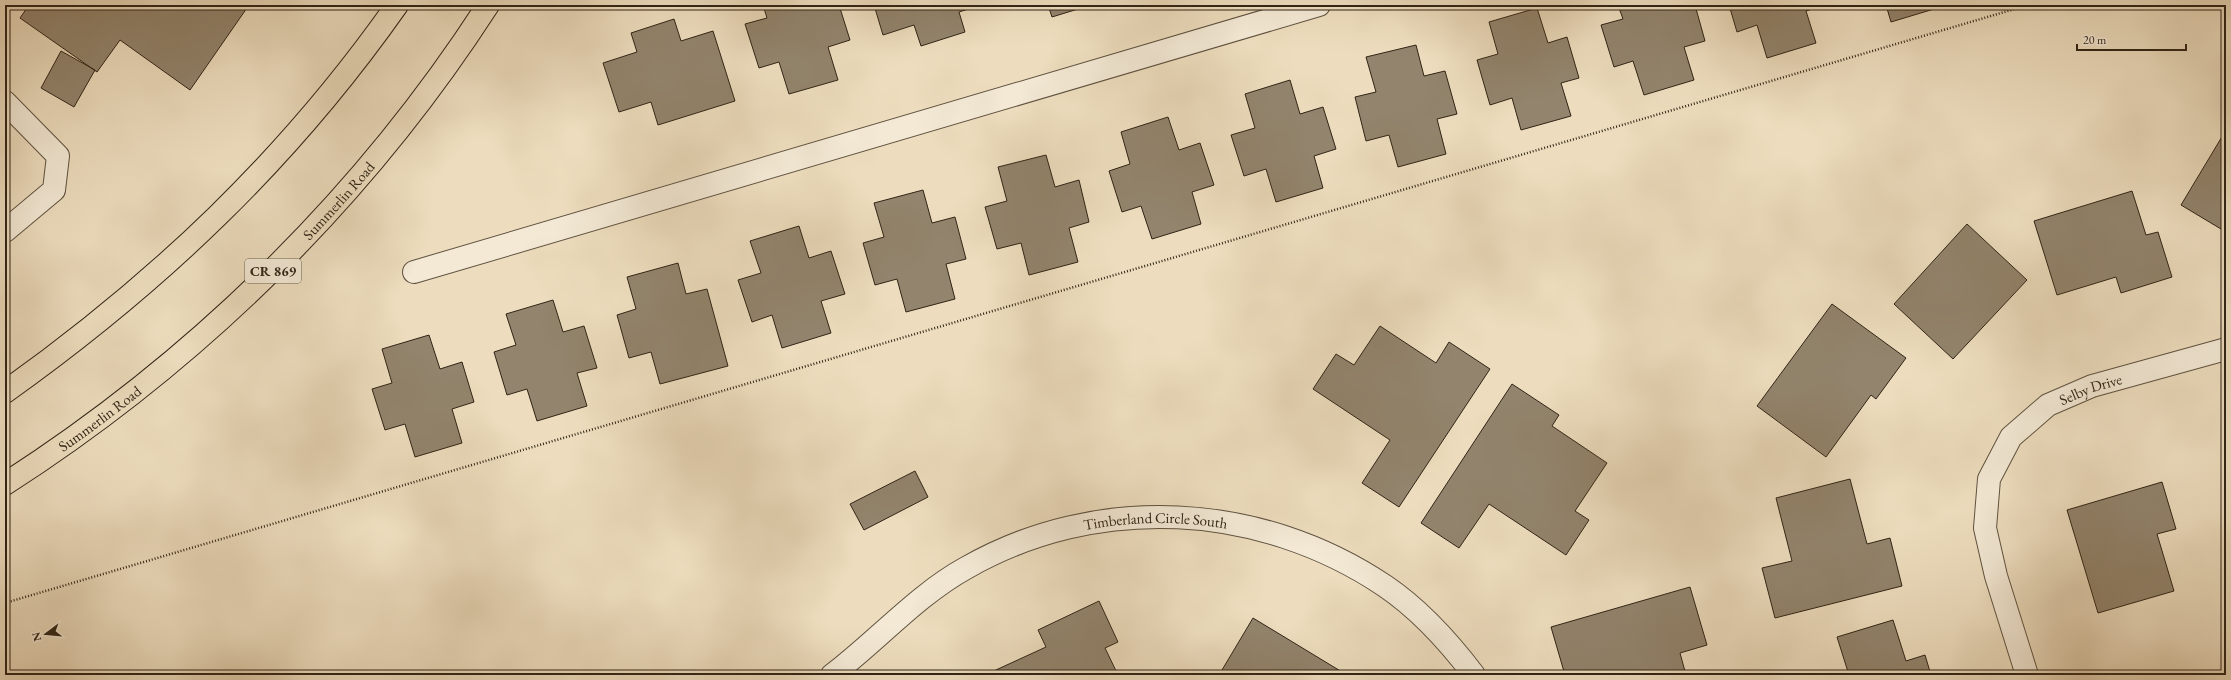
<svg xmlns="http://www.w3.org/2000/svg" width="2231" height="680" font-family="'EB Garamond',serif">
<style>
.building{fill:#92846d;stroke:#302416}
.lines{fill:none;stroke-linecap:round;stroke-linejoin:round}
.minor-casing{stroke:#5f5240;stroke-width:24}
.major-casing{stroke:#302416;stroke-width:24}
.path{stroke:#302416;stroke-width:2.5;stroke-dasharray:1 2;stroke-linecap:butt}
.minor{stroke:#f3e9d5;stroke-width:22}
.major{stroke:#edddbe;stroke-width:22}
.labels{text-anchor:middle;dominant-baseline:central;stroke-width:3;stroke-linejoin:round;paint-order:stroke}
.shield{fill:#f3e9d5;stroke:#6a5f4f;stroke-width:1}
.shield-label{font-size:14px;font-weight:bold;fill:#302416}
.street-label{font-size:15px;fill:#302416;stroke:#f3e9d5}
</style>
<rect width="100%" height="100%" fill="#edddbe"/>
<filter id="stains"><feTurbulence type="fractalNoise" baseFrequency=".005" numOctaves="4"/><feColorMatrix values="0 0 0 0 .2 0 0 0 0 .09 0 0 0 0 .02 0 0 0 .5 -.17"/></filter>
<radialGradient id="worn" r=".72"><stop offset=".6" stop-color="#630" stop-opacity="0"/><stop offset="1" stop-color="#630" stop-opacity=".3"/></radialGradient>
<!-- building -->
<path class="building" d="M29,5H249L190,90L120,40L97,72L20,18Z
M763,5H839L850,40L828,47L838,80L789,94L779,62L759,68L745,24L767,18Z
M874,5H981L959,12L965,32L921,46L914,25L883,35Z
M1048,5H1091L1052,17Z
M1618,5H1695L1705,41L1684,47L1694,80L1644,95L1633,61L1614,67L1601,25L1623,19Z
M1729,5H1825L1806,11L1816,43L1767,58L1757,25L1737,32Z
M1886,5H1933L1934,9L1891,22Z
M1537,8L1548,43L1567,37L1579,78L1561,83L1571,116L1521,130L1512,98L1490,105L1477,60L1498,54L1489,22Z
M674,19L681,41L713,31L735,101L658,125L651,102L619,112L603,63L637,52L631,33Z
M1416,45L1424,76L1445,71L1457,114L1437,119L1446,154L1398,167L1389,135L1366,141L1355,97L1376,92L1366,57Z
M61,51L95,70L74,107L41,88Z
M1290,80L1300,114L1323,107L1336,149L1314,156L1323,188L1276,202L1266,169L1244,176L1231,135L1255,128L1245,94Z
M1168,117L1179,150L1200,143L1214,185L1192,192L1201,224L1152,239L1141,206L1122,212L1109,171L1130,164L1121,132Z
M2226,130V232L2181,205Z
M1046,155L1055,187L1079,180L1089,222L1069,228L1078,262L1029,275L1021,243L997,249L985,207L1007,201L998,167Z
M923,190L932,223L955,217L966,259L946,264L955,299L906,312L897,279L875,285L863,243L884,237L874,203Z
M2132,191L2146,235L2158,232L2172,277L2121,293L2116,277L2057,295L2034,221Z
M1967,224L2027,280L1953,359L1894,304Z
M799,226L809,258L831,251L845,294L821,301L831,333L782,348L772,315L752,322L738,280L761,273L750,241Z
M678,263L686,294L707,289L728,366L660,384L651,352L629,358L617,315L636,309L627,277Z
M553,300L563,332L584,326L597,368L577,373L587,406L537,421L527,389L507,395L494,352L516,345L506,314Z
M1832,304L1906,358L1876,399L1871,395L1826,457L1757,406Z
M1380,326L1436,363L1449,342L1490,369L1399,507L1362,483L1390,440L1313,389L1336,354L1354,365Z
M429,335L440,369L462,362L474,402L452,409L462,443L415,457L405,424L385,430L372,389L392,383L382,349Z
M1512,384L1559,415L1552,426L1607,463L1575,511L1589,520L1566,555L1489,504L1459,548L1421,523Z
M915,471L928,497L864,530L850,504Z
M1850,479L1867,544L1890,538L1902,586L1775,618L1762,568L1792,561L1776,498Z
M2162,482L2176,529L2157,534L2174,591L2098,613L2067,510Z
M1690,587L1707,645L1680,653L1686,675H1596L1595,671L1580,675H1565L1551,627Z
M1099,601L1118,642L1105,648L1118,675H985L1046,647L1038,630Z
M1253,618L1347,675H1219Z
M1893,620L1906,661L1925,655L1931,675H1849L1837,637Z"/>
<g class="lines">
<defs>
<g id="minor">
<path d="M5,102L58,156L54,190L5,231"/>
<path d="M414,272L1319,5"/>
<path id="s1" d="M832,675C877,641 917,595 966,568C1097,493 1260,502 1385,586C1419,609 1449,642 1474,675"/>
<path id="s2" d="M2027,675L1996,576L1985,528L1989,479L2011,437L2048,405L2092,386L2226,349"/>
</g>
<g id="major">
<path d="M5,392C158,283 288,160 397,5"/>
<path id="s3" d="M5,484C198,360 364,197 488,5"/>
</g>
</defs>
<!-- minor casing -->
<use href="#minor" class="minor-casing"/>
<!-- major casing -->
<use href="#major" class="major-casing"/>
<!-- path -->
<path class="path" d="M5,603L2028,5"/>
<!-- minor -->
<use href="#minor" class="minor"/>
<!-- major -->
<use href="#major" class="major"/>
</g>
<g class="labels">
<!-- shield labels -->
<rect class="shield" x="245" y="259" width="56" height="24" rx="3"/>
<g class="shield-label">
<text x="273" y="271">CR 869</text>
</g>
<!-- street labels -->
<g class="street-label">
<text stroke="none"><textPath href="#s3" startOffset="439">Summerlin Road</textPath></text>
<text stroke="none"><textPath href="#s2" startOffset="344">Selby Drive</textPath></text>
<text stroke="none"><textPath href="#s3" startOffset="115">Summerlin Road</textPath></text>
<text stroke="none"><textPath href="#s1" startOffset="370">Timberland Circle South</textPath></text>
</g>
</g>
<!-- margin -->
<rect width="2231" height="680" fill="none" stroke="#edddbe" stroke-width="20"/>
<rect x="6" y="6" width="2219" height="668" fill="none" stroke="#302416" stroke-width="2"/>
<rect x="10" y="10" width="2211" height="660" fill="none" stroke="#302416"/>
<!-- north arrow -->
<g transform="translate(46 634) rotate(254)" stroke="#f3e9d5" stroke-width="3" paint-order="stroke">
<path d="M0-3L7 15L0 10L-7 15Z" fill="#302416"/>
<text y="-6" font-size="11" font-weight="bold" text-anchor="middle" fill="#302416">N</text>
</g>
<!-- scale -->
<path d="M2077 44v6h109v-6" fill="none" stroke="#302416" stroke-width="2"/>
<text x="2083" y="44" font-size="12" fill="#302416" stroke="#f3e9d5" stroke-width="3" paint-order="stroke">20 m</text>
<rect width="100%" height="100%" filter="url(#stains)"/>
<rect width="100%" height="100%" fill="url(#worn)"/>
</svg>
